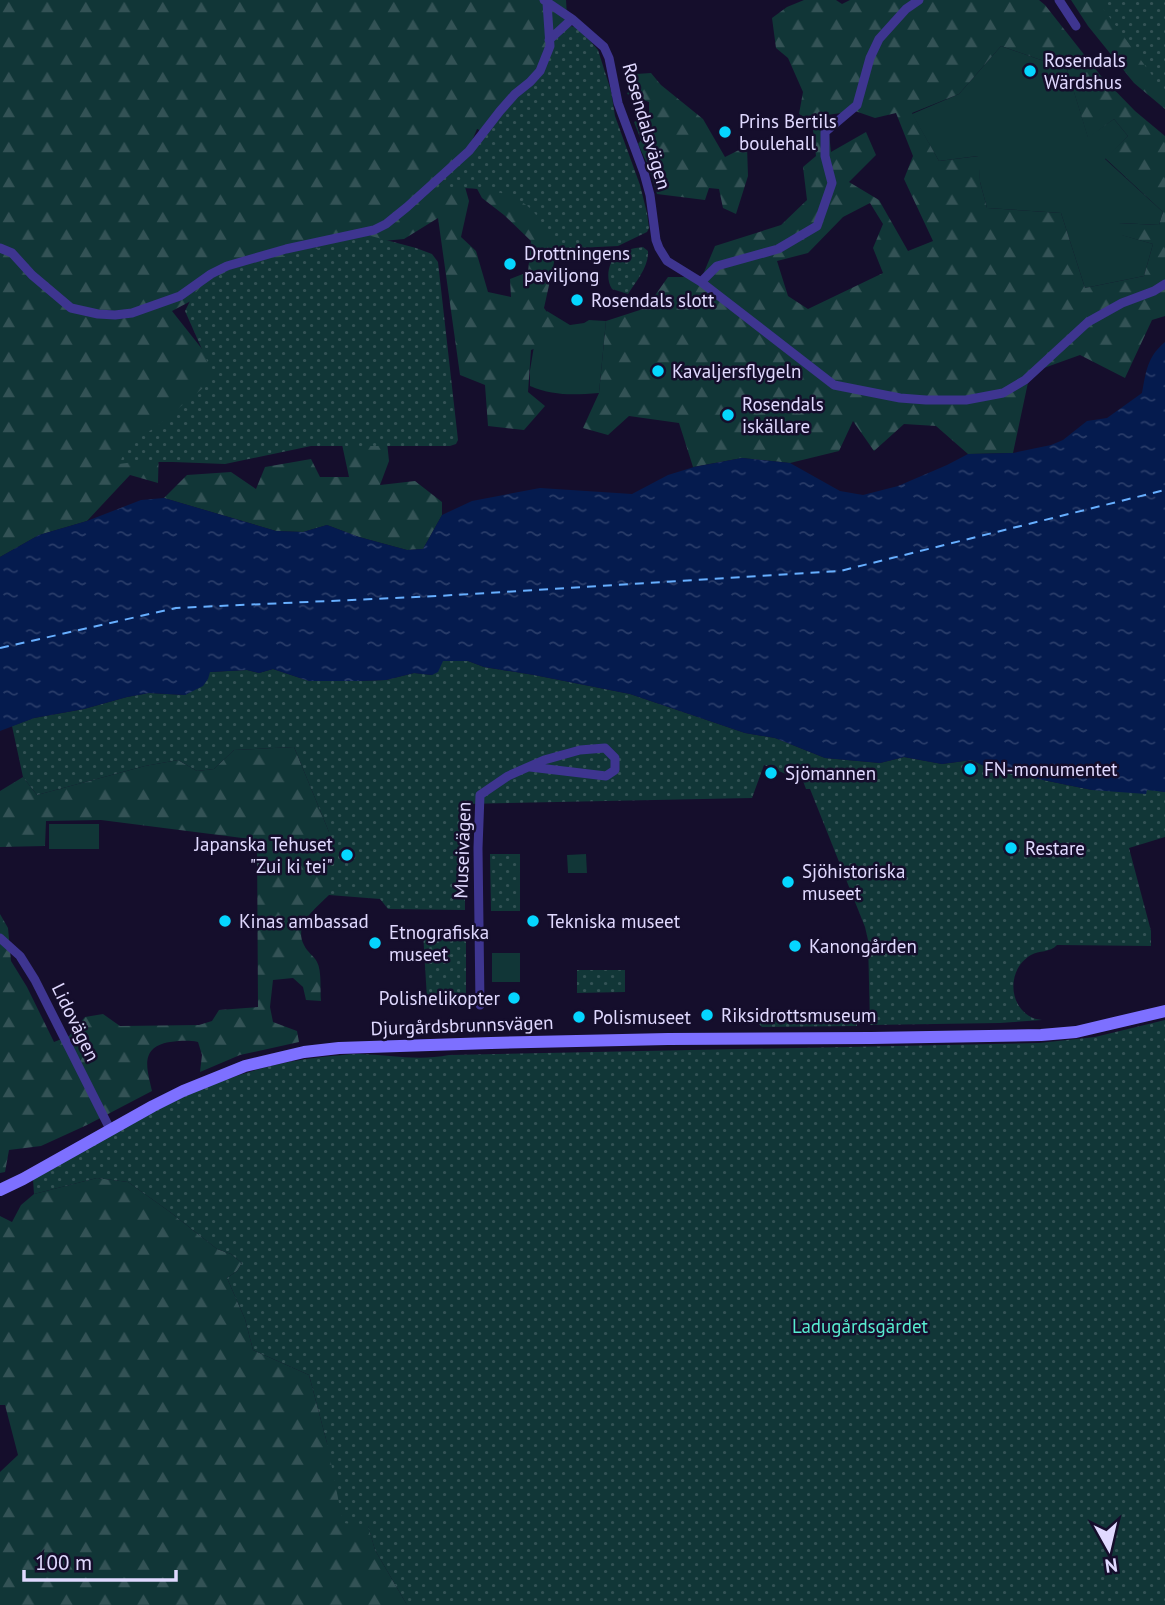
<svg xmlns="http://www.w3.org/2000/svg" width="1165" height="1605" font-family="'PT Sans',sans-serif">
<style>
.green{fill:#113637}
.forest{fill:url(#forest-firs);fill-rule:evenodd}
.park{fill:url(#park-dots)}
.water{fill:url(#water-ripples)}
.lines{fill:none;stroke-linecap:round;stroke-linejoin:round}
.ferry{stroke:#67afff;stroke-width:2;stroke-dasharray:9 7;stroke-linecap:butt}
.street{stroke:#3e3590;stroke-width:9}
.secondary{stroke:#7d70ff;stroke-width:12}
.poi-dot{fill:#05d6ff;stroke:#150e2c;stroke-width:2.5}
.labels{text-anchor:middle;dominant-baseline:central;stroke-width:5;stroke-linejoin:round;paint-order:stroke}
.poi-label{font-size:19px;fill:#e0d9ff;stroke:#150e2c;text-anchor:start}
.street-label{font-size:19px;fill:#e0d9ff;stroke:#150e2c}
.park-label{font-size:19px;fill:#58ecd0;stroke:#150e2c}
</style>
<defs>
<pattern id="forest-firs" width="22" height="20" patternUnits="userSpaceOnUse" patternTransform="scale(1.75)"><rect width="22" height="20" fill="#113637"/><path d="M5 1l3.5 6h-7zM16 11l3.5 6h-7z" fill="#335255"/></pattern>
<pattern id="park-dots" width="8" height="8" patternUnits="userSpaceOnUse" patternTransform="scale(1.75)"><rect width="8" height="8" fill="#113637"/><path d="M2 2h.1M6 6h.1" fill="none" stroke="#335255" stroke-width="1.8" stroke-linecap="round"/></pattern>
<pattern id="water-ripples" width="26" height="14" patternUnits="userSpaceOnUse" patternTransform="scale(1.75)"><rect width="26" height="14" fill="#051b4e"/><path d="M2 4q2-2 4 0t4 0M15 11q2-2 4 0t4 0" fill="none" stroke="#293c69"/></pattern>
</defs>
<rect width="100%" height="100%" fill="#150e2c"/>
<!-- green -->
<path class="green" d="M1001,46L1067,69L1088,137L1114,119L1128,136L1105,159L1163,212L1159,225L1119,223L1122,235L1153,244L1144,276L1085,288L1061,213L987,208L980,182L978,156L939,161L912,114L959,94Z
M547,311L570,325L584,323L589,320L606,321L599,393C574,395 553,396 530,386V370L538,322Z
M49,824H99V849H49Z
M586,854L587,873H568L567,855Z
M492,953H520V982H492Z"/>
<!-- forest -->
<path class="forest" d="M0,0H566L570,64L557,249L544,308L556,325L552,342L531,350L528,392L545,406L524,430L488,426L485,385L460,375L438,218L404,239L331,246L225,283L172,311L240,397L159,443L158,483L130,475L87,521L39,535L0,557ZM477,129H478L500,156L466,155ZM475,185L482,198L504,215L531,241L528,272L510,279L511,297L488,292L476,251L461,237L469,201L465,187Z
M804,0H836L842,4L850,0H1039L1045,5L1101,76L1135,111L1165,136V316L1152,320L1125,378L1080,355L1030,373L1013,453L968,454L936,426L904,424L874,451L853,421L839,451L790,463L742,458L693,467L679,423L629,416L608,435L583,428L599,393L606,321L646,308L668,277H702L715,246L781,225L807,200L803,167L816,156L812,121L799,114L803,92L788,58L776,48L772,18L787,7ZM1001,46L1067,69L1088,138L1114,119L1128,136L1105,158L1163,212L1159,225L1118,223L1121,235L1153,244L1144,276L1085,288L1061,213L987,208L980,182L979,156L939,161L912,113L959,94ZM855,111L875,118L896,113L913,156L904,179L933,241L908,251L879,200L849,182L876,155L866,132L831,152L827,115ZM870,203L883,224L873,248L883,273L808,309L788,296L777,261L808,253L843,217Z
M1071,0H1165V109L1134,83L1088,26Z
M651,73L661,85L703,119L725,157L747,146L748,176L736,214L723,208L719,189L709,188L705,200L657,194L649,168L638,144L641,140L634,122L649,114V102L627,94L636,74Z
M340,435L387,442L389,461L380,485L415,481L442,502V515L423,549L407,550L359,537L327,525L303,532L276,531L164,498L187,475L231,472L256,489L265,467L311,459L320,477H349Z
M294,747L329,832V895C316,908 293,925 304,945C307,952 314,956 317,962C322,971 320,991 321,1001L306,1000L303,987L293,978L273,980L270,1007L273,1022L297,1031L299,1042L240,1055L200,1072L202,1055L198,1042C188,1040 180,1041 170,1042C139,1047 147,1069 152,1091L87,1125L41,1146L9,1150L5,1172L0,1173V914L8,928L11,961L27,987L54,1042L69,1036L85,1017L103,1014L120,1026L199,1025L212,1021L219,1010L258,1007L257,840L101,820L46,821L45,846L0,847V791L23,777L37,795L145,766L178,760L197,771L214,769L234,750Z
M97,1178L128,1182L170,1212L217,1249L231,1254L242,1263L237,1271L227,1278L245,1319L253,1350L309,1375L327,1443L368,1525L375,1550L407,1605H0V1472L18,1455L5,1405H0V1216L12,1222L21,1205L34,1194Z"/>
<!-- park -->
<path class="park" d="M1097,0H1165V93Z
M571,26L579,28L598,50L611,91L615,116L640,185L647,213L649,228L647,232L618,246L557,249C551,238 545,226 537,216C514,185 469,189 435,187L474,150L551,52L560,31Z
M371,236L416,248L432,254L438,262L458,440L456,444L450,446H311L225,464L173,462H134L119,464L130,441L155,428L203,388L212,372L185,311L192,297L204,283L234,268Z
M643,247L648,251C649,267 636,281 628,294L612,289C605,278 608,260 620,253C626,249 636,248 643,247Z
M442,661H468L484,667L534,675L630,694L745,733L775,738L825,758L880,763L904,757L942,764L972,760L986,767L1004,772L1092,790L1147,789L1165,792V837L1129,848L1151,931V946L1057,945C1050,953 1039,950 1031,955C1008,968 1007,1004 1031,1017C1034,1019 1038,1019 1042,1020L1000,1023L870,1025L868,940L865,927L810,789H806L803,781L764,765L752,798L465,804V910L388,909L380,899L329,895V832L294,747L234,750L214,769L197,771L178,760L145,766L37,795L23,777L12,726L34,718L84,709L127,697L149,693L185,695L209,672L247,670L259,673L273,669L309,681H357L386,680L414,673L432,675Z
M490,854H520V911H491Z
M451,929V931H466V999H427L423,932H431L432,930Z
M577,970H625V992L577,993Z
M854,1011L856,1012L857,1026L762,1027L758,1023L761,1013Z
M1165,1020V1605H407L375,1550L368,1526L343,1523L327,1443L309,1375L253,1350L245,1319L227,1278L237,1271L242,1263L231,1254L217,1249L170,1212L128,1182L97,1178L34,1194L33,1179C124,1127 215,1068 322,1057C334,1056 347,1054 359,1054C390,1055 419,1061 449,1055L1039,1043L1095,1037Z"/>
<!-- water -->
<path class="water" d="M1165,342V795V792L1147,790L1146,794L1092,790L1004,772L986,767L972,760L942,764L904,757L880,763L825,758L775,738L745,733L630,694L534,675L484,667L468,661H443L438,672L432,675L414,673L386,680L357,681H309L273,669L259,673L247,670L210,672L208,679L203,686L185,695L149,693L127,697L84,709L34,718L0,731V557L39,535L87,521L141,500L164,498L276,531L303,532L327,525L359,537L407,550L423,549L442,515L472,501L540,488L632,494L668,475L694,467L742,458L790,463L840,491L863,495L898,486L947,465L968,454L1013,453L1051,445L1063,440L1087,421L1107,418L1142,393C1146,372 1147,357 1165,342Z"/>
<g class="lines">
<!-- ferry -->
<path class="ferry" d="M0,648L176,608L438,596L840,571L1165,490"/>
<!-- street -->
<path class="street" d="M544,0L572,19L604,47L609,58L618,103L644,173L650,195L656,240L659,248L667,261L701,282L834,385L900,398L926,400H966L1003,393L1025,380L1088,322L1122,303L1154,291L1165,284
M1059,0L1076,26
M549,40L572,19
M0,248L12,253L32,275L71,308L98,314L115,315L132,313L180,296L211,274L227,266L286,249L374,230L386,224L407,207L469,151L500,111L515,94L530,82L540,71L550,46L547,3
M701,282L717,266L778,249L817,226L832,183L825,156V132L857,105L870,58L879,39L906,9L919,0
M0,938L20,956L35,980L110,1129
M480,1005L478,848L480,795L508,776L544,760L580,750L605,748L615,758V770L606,776L530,767"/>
<!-- secondary -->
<path class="secondary" d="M0,1190L23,1179L153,1106L183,1091L245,1066L304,1052L339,1048L491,1043L668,1039L871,1038L1041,1035L1076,1032L1165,1011"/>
</g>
<!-- markers -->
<g class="poi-dot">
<circle cx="1030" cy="71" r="7"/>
<circle cx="725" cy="132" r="7"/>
<circle cx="510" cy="264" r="7"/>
<circle cx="577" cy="300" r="7"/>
<circle cx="658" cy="371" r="7"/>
<circle cx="728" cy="415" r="7"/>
<circle cx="970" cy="769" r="7"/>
<circle cx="771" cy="773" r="7"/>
<circle cx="1011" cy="848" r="7"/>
<circle cx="347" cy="855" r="7"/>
<circle cx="788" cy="882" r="7"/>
<circle cx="225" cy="921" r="7"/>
<circle cx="533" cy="921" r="7"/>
<circle cx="375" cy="943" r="7"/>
<circle cx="795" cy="946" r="7"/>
<circle cx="514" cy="998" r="7"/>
<circle cx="707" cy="1015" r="7"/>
<circle cx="579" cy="1017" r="7"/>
</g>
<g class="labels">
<!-- poi labels -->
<g class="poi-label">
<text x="1044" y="60">Rosendals<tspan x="1044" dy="22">Wärdshus</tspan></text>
<text x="739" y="121">Prins Bertils<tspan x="739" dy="22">boulehall</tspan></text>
<text x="524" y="253">Drottningens<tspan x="524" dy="22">paviljong</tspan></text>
<text x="591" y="300">Rosendals slott</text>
<text x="672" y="371">Kavaljersflygeln</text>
<text x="742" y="404">Rosendals<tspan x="742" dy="22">iskällare</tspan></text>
<text x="984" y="769">FN-monumentet</text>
<text x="785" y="773">Sjömannen</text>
<text x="333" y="844" text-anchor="end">Japanska Tehuset<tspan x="333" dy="22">"Zui ki tei"</tspan></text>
<text x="1025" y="848">Restare</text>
<text x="802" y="871">Sjöhistoriska<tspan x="802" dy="22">museet</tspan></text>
<text x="239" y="921">Kinas ambassad</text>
<text x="547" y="921">Tekniska museet</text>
<text x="389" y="932">Etnografiska<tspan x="389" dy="22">museet</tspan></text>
<text x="809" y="946">Kanongården</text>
<text x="500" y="998" text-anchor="end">Polishelikopter</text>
<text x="721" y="1015">Riksidrottsmuseum</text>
<text x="593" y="1017">Polismuseet</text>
</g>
<!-- street labels -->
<g class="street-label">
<text transform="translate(647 126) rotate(74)">Rosendalsvägen</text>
<text transform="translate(462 850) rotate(-88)">Museivägen</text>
<text transform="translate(76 1022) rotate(64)">Lidovägen</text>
<text transform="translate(462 1025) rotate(-2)">Djurgårdsbrunnsvägen</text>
</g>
<!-- park labels -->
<g class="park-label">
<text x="860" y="1326">Ladugårdsgärdet</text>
</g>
</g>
<!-- north arrow -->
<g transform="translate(1109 1549) rotate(172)" stroke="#150e2c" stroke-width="5" paint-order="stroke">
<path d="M0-5L12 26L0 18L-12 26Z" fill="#e0d9ff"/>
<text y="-10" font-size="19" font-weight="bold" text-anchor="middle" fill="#e0d9ff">N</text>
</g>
<!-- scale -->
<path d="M24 1570v10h152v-10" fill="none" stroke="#e0d9ff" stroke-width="3.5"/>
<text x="35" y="1570" font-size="21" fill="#e0d9ff" stroke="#150e2c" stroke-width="5" paint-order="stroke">100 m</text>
</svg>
